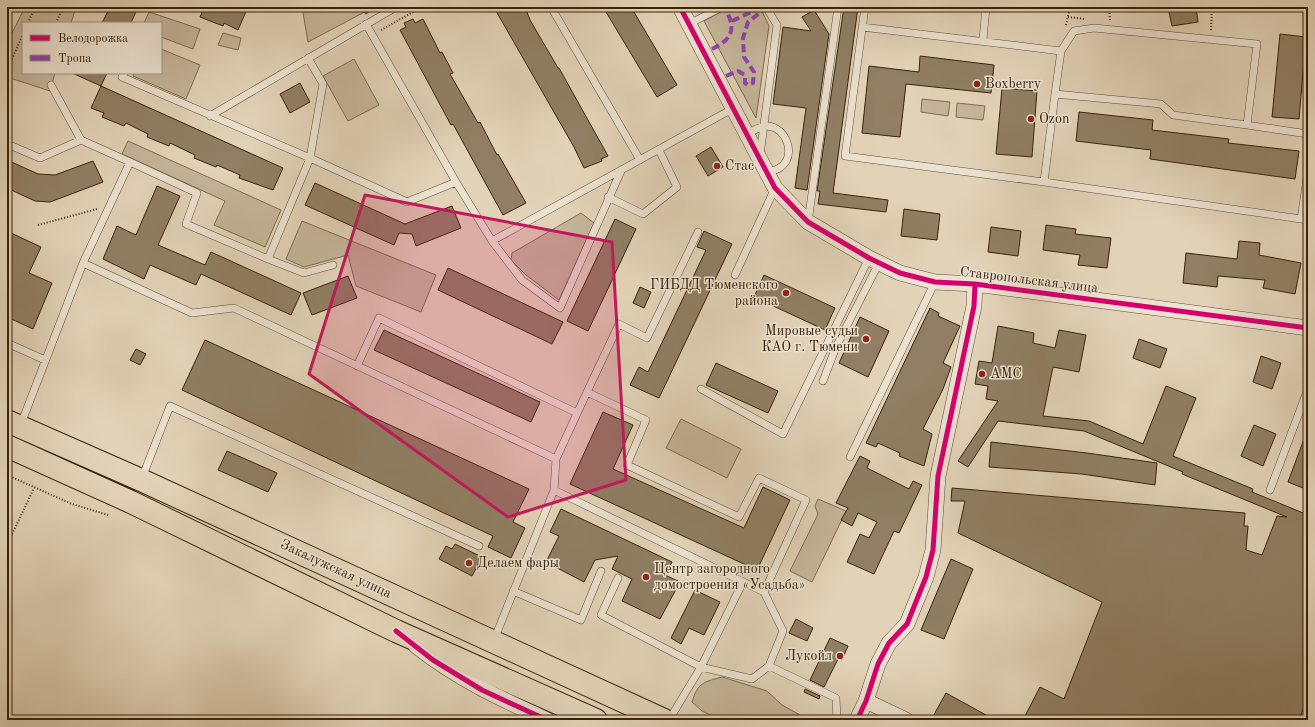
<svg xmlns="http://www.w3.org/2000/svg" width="1315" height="727" font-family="'Old Standard TT',serif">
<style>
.green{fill:#c5b59a;stroke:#7e6c51}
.building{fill:#907f64;stroke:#382308}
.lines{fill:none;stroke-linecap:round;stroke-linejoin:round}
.service-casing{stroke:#624f34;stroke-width:8}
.minor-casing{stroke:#624f34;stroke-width:16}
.trunk-casing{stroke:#382308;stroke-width:24}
.path{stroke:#382308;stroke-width:2;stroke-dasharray:1 2;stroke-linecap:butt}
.service{stroke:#ece2d1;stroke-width:7}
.minor{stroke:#ece2d1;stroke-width:15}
.trunk{stroke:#e2d3b8;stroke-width:22}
.quiet{stroke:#8e44ad;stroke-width:4;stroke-dasharray:8 4;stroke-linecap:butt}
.cycleway-casing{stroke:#ece2d1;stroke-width:8}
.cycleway{stroke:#d6006c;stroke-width:5}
.marked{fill:#c2185b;fill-opacity:0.2;stroke:#c2185b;stroke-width:3;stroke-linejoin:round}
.poi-dot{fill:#8f2418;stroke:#ece2d1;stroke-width:1.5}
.labels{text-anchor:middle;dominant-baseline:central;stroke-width:3;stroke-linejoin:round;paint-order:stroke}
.poi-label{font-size:14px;fill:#382308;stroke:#ece2d1;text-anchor:start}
.street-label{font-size:14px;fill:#382308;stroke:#ece2d1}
</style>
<rect width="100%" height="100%" fill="#e2d3b8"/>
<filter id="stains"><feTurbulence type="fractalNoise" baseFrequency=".005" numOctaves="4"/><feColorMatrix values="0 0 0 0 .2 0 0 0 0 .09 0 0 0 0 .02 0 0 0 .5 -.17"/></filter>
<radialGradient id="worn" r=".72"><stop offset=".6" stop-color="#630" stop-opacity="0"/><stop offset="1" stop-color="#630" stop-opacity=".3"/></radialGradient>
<!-- green -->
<path class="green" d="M25,7H76L71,23H23V73H55L50,91L7,77V43Z
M302,7H374L308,42Z
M730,7H760L769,26L756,118L704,21Z
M149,12L200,29L193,49L161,37V23H144Z
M223,33L241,38L238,50L218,45Z
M161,49L200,65L186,99L133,76L134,73H161Z
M354,59L379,105L348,121L323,76Z
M922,99L950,102L948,116L921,112Z
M957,103L985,106L983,120L956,117Z
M128,141L281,210L265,247L214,225L225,201L122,154Z
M581,213L594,223L559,300L526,275L511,260L512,253Z
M302,221L436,275L421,312L356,286L348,255L304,267L286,259Z
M681,419L741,449L727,478L666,448Z
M818,499L846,511L812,582L790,571L818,514L815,506Z
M722,677L767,691L782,705L809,720H721L702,711L692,702C698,682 704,682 722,677Z"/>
<!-- building -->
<path class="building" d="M110,7H138L131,23H102Z
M204,7H248L238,30L224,23L223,26L200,17Z
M504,7H525L530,20L558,68H559L608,156L601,159L602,161L584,168L574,147L496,11Z
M603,7H631L677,85L657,97Z
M844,7H858L833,193L888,200L886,212L818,204L820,191H817Z
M1168,7H1196L1198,22L1172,26Z
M814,10L829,34L807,190L795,188L806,108L773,104L783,27L811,31L802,17Z
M413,19L415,23L423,19L440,53L442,52L453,73L450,74L478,123L480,122L497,155L498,154L526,203L503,215L453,124L451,125L400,30L406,27L404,23Z
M1280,34L1306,37L1299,119L1272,117Z
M920,56L994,65L991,93L906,84L900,137L862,133L869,66L919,72Z
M72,73H107L101,86Z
M300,83L310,102L290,113L280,94Z
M101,86L283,168L273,190L239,178L240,175L217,165L216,167L194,158L195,155L170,143L169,146L147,137L148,134L126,123L124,126L102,117L104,113L91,108Z
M1002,88L1037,91L1032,157L996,154Z
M1079,112L1153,120L1152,130L1229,139L1228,143L1299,151L1295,179L1150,159L1151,150L1076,141Z
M711,147L723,167L708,176L696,156Z
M7,160L38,174L55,175L93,161L103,182L50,202L35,201L7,188Z
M315,183L405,224L452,206L461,228L416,246L412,234L399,233L394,245L305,205Z
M157,186L180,196L158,245L205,265L211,252L301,293L291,315L201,274L196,285L150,265L144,279L103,259L117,226L136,235Z
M904,209L940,214L937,240L901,236Z
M615,219L636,229L588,331L567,321Z
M1046,225L1076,229L1075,234L1111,238L1107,268L1078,265L1080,255L1043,250Z
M991,227L1021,231L1018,256L988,252Z
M704,231L732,244L659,398L630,385L639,367L648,372L706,250L697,247Z
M11,233L41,247L29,273L52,283L33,329L7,317V242Z
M1239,241L1260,243L1259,255L1301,263L1295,294L1263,288L1265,280L1218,276L1217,287L1183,283L1186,253L1237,259Z
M448,268L563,322L552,344L438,290Z
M764,275L835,308L825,330L754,297Z
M348,276L357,298L312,315L303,293Z
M640,287L651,292L644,308L633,303Z
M930,308L939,313L938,316L960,326L943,363L951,367L943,389L923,429L932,434L924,466L899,456L900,453L878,443L876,447L866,443Z
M860,317L889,331L868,377L839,363Z
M998,326L1034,333L1033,343L1055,348L1059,330L1086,335L1079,372L1053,367L1043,416L1089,421L1143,444L1166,386L1196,398L1173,456L1253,489L1252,492L1308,515V697L1299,720H1032L1025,716L1040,687L1064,699L1102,602L958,533L965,501H951L952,488L1245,513L1244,526H1248L1246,550L1262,555L1277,516L1287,517L1182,474L1183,472L1084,431L998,421L968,467L958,461L998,401L986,399L988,386L975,384L979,361L992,363Z
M384,330L540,402L531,422L374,350Z
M1139,339L1167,349L1160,368L1133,358Z
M205,340L529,489L513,522L525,528L511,558L488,547L493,536L182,390Z
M136,349L146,354L140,365L130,360Z
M1261,356L1281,363L1272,389L1253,382Z
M716,363L778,391L768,413L706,385Z
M603,412L633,425L613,469L744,528L763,487L790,500L757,570L570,484Z
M1254,425L1276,434L1263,466L1241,456Z
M1307,431H1308V490L1288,482Z
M991,442L1087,453L1157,463L1155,485L1082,474L989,467Z
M227,451L277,473L268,492L218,470Z
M860,456L870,461L867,468L909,489L913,481L922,485L899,533L894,531L874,574L847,562L860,534L869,538L877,522L858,513L852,526L841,520L848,508L836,503Z
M561,509L672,562L665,575L680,582L660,619L622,601L632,579L612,569L618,556L595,560L584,582L546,562L559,536L550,532Z
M455,544L482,557L472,576L439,559L446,546L452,549Z
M951,559L973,569L944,639L921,630Z
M695,590L720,602L704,635L689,628L681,644L671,638Z
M796,619L813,628L807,641L789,633Z
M830,638L848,646L842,660L838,659L824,687L810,680Z
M805,689L820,696L819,699L804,692Z
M946,693L995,720H931Z"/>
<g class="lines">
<defs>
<path id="service" d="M551,7L640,160
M865,7L845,156L1044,182
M366,24L456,182L492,241L522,280L560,308L621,171
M689,24L722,7
M862,27L1061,51L1055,94L1161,104L1173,115L1247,125
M983,40L986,7
M1061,51L1074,31L1094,28L1257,44L1247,125L1308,134
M124,73L122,77L310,158L407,202L456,182
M51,85L81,140
M1055,94L1044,182L1301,219
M210,116L396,7
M748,134C752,132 755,129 759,128C786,116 805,167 768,172
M7,144L40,158L81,140L130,162
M760,155L777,25L766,7
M1308,171L1301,219L1308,220
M608,197L643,214L677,187L659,150
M808,222L838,7
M492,241L734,108
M268,259L304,273L333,265
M83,263L192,313L234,308L556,459
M735,275L775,188
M7,343L45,360
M357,366L379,318L577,413
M823,381L836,347L879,263
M701,389L783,434L869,258
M587,392L619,324L647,338L698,232
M21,424L83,263L130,162L197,193L186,224L268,259L310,158L323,84L308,58
M850,457L935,282
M142,478L170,406L479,546
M554,490L764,592
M1270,490L1308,389
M618,578L601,615L701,667L743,582
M513,591L581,620L601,571
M494,640L554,490L556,459L587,392L646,420L627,465L739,517L759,478L806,500L764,592L783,631L769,666L752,679L701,667L669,720
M769,666L836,698L837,720"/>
<path id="minor" d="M680,7L775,188L808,222L869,258L900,273L935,282L975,284L1308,328
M416,646C456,678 501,699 547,720
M866,701L906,720
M857,720L866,701L878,664L889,643L907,624L926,577L933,550L938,476L974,306L975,284"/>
<path id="trunk" d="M7,421L141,480L664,720
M7,446L131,502L396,631L596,720"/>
</defs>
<!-- service casing -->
<use href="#service" class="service-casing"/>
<!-- minor casing -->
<use href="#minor" class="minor-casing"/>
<!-- trunk casing -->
<use href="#trunk" class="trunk-casing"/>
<!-- path -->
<path class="path" d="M1109,7L1110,20
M1068,17L1085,19
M28,23L35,7
M56,23L63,7
M1066,25L1070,7
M381,30L422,7
M1211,30L1212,7
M7,70L23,34
M38,225L97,209
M7,475L72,504L108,515
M7,545L34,488"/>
<!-- service -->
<use href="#service" class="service"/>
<!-- minor -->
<use href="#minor" class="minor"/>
<!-- trunk -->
<use href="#trunk" class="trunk"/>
<!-- quiet -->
<path class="quiet" d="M363,7L368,15
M732,21L762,7
M712,49C733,39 737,28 724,7
M726,76L738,71L745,75V83L748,85L753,83L754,72L744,57L743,38L748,22L766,8"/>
<defs>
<path id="cycleway" d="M680,7L775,188L808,222L869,258L900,273L935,282L975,284L1308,328
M396,631L433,660L482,690L547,720
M857,720L866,701L878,664L889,643L907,624L926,577L933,550L938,476L974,306L975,284"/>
</defs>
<!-- cycleway casing -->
<use href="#cycleway" class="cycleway-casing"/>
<!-- cycleway -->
<use href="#cycleway" class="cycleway"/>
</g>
<!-- marked area -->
<path class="marked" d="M365,195L612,242L626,480L508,517L309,374Z"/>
<!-- markers -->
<g class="poi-dot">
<circle cx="977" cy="84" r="4"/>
<circle cx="1031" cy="119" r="4"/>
<circle cx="717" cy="166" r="4"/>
<circle cx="786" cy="293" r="4"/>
<circle cx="866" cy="339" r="4"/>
<circle cx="982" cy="374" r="4"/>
<circle cx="469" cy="563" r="4"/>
<circle cx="646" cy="577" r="4"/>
<circle cx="840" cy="656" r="4"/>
</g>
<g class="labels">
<!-- poi labels -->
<g class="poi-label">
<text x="985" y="84">Boxberry</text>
<text x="1039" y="119">Ozon</text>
<text x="725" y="166">Стас</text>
<text x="778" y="285" text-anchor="end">ГИБДД Тюменского<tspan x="778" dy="16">района</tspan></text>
<text x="858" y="331" text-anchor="end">Мировые судьи<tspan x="858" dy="16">КАО г. Тюмени</tspan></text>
<text x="990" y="374">АМС</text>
<text x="477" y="563">Делаем фары</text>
<text x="654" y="569">Центр загородного<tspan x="654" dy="16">домостроения «Усадьба»</tspan></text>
<text x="832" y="656" text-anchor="end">Лукойл</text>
</g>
<!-- street labels -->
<g class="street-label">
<text transform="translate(1029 280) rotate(7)">Ставропольская улица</text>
<text transform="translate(336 569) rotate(25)">Закалужская улица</text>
</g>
</g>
<!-- margin -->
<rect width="1315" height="727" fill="none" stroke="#e2d3b8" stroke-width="24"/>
<rect x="8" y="8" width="1299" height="711" fill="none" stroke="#382308" stroke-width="2"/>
<rect x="12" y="12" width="1291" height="703" fill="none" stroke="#382308"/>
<!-- legend -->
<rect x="22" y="22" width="140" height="52" fill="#ece2d1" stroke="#a49681"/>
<rect x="30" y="35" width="20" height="6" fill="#d6006c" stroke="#a49681"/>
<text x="58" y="42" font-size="12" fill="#382308">Велодорожка</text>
<rect x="30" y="55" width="20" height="6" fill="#8e44ad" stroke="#a49681"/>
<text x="58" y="62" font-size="12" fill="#382308">Тропа</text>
<rect width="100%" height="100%" filter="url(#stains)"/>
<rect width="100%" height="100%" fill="url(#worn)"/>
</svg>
